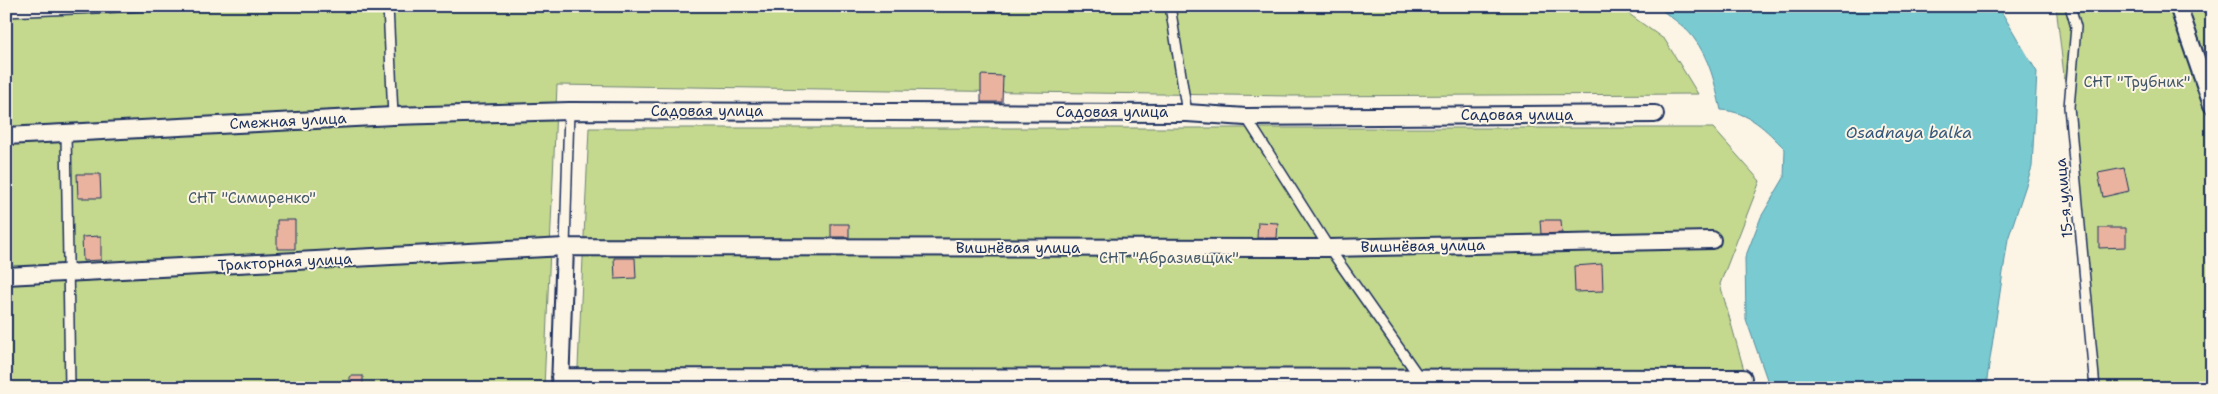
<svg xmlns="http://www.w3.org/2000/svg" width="2218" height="394" font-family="'Shantell Sans',sans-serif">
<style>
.green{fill:#c4d98e;stroke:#708476}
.water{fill:#7acbd1;stroke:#548da3}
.building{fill:#eab39f;stroke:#1b2f5e}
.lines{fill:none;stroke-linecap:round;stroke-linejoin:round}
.service-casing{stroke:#1b2f5e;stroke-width:12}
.minor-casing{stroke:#1b2f5e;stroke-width:20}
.service{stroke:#fcf5e5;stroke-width:9}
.minor{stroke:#fcf5e5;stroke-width:16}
.labels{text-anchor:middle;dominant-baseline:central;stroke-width:4;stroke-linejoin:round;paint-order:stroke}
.park-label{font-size:15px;fill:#455a6a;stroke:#fcf5e5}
.street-label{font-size:15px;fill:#1b2f5e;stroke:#fcf5e5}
.water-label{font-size:16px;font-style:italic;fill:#33567b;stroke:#fcf5e5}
</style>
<rect width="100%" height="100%" fill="#fcf5e5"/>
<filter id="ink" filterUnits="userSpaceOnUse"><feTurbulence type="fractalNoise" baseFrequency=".02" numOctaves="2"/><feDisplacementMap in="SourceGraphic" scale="10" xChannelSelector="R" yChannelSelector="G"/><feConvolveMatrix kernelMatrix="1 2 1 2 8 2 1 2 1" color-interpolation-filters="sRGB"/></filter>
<g filter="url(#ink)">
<!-- green -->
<path class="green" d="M6,6H1618L1665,40L1698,94L1291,96L557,85L544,388H6Z
M2056,6H2212V388H2100Z
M589,128H1713L1760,181L1720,284L1749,388H577Z"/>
<!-- water -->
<path class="water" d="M1657,6H1998L2037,72L2032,167L2008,239L1987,379L1989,388H1770L1746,319L1745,258L1761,217L1784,178L1785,149C1765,129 1750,112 1721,110C1715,84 1710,59 1693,37C1684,25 1668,16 1657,6Z"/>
<!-- building -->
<path class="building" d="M981,75L1003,76L1002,102H981Z
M2124,168L2129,191L2103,197L2098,173Z
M77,174H100L101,198H78Z
M277,220H295V249H277Z
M1540,220H1561L1562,233L1541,234Z
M1258,222L1278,223L1277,238H1257Z
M831,224H849V237H831Z
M2099,228H2126V247L2099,248Z
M101,236V260L83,261L82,237Z
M614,258H635L636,278L615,279Z
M1602,264L1603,291L1575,292L1574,266Z
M350,376H363V388H350Z"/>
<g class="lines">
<defs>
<path id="service" d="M388,6L393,116
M1170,6L1187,113
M2070,6L2076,27L2069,107L2095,388
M6,12L141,6
M1246,117L1329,248L1427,388
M66,133L70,388
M565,247L569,111"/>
<path id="minor" d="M2178,6L2212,105
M6,136L393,116L569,111L1187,113L1246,117L1655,114
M6,276L565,247L1329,248L1712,240
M560,377L1743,378
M560,387L565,247"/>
</defs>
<!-- service casing -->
<use href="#service" class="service-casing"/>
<!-- minor casing -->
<use href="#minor" class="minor-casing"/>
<!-- service -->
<use href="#service" class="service"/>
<!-- minor -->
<use href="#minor" class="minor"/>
</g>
</g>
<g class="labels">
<!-- park labels -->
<g class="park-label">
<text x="2137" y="82">СНТ "Трубник"</text>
<text x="252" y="198">СНТ "Симиренко"</text>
<text x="1169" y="258">СНТ "Абразивщик"</text>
</g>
<!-- street labels -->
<g class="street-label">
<text x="707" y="111">Садовая улица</text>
<text x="1112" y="112">Садовая улица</text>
<text x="1517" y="115">Садовая улица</text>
<text transform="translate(288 121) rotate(-3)">Смежная улица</text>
<text transform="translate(2064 198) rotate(-95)">15-я улица</text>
<text transform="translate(1423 246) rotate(-1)">Вишнёвая улица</text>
<text x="1018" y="248">Вишнёвая улица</text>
<text transform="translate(285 262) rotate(-3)">Тракторная улица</text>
</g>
<!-- water labels -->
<g class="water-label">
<text x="1909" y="132">Osadnaya balka</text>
</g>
</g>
<!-- margin -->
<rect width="2218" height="394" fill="none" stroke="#fcf5e5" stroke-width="25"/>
<rect x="12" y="12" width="2193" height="369" fill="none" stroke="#1b2f5e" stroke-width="2" filter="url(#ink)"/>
</svg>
